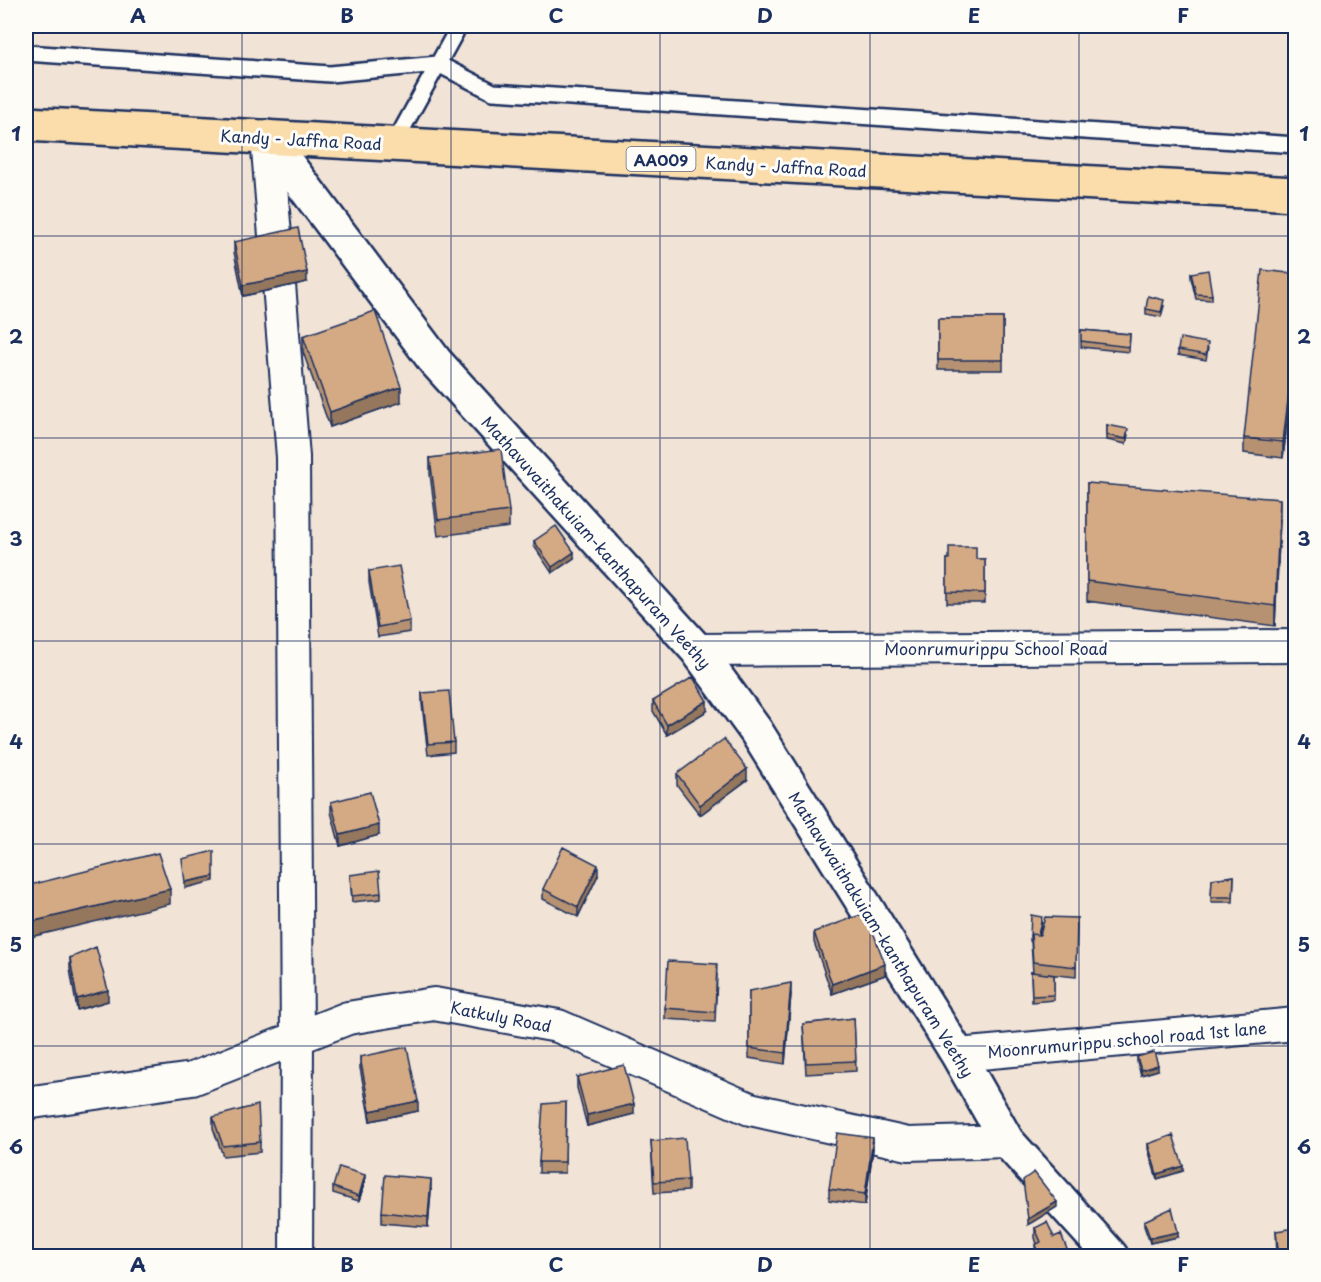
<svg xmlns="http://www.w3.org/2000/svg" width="1321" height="1282" font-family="'Playpen Sans',sans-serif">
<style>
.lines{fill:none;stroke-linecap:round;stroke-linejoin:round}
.service-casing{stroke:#1b2f5e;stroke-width:20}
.minor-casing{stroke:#1b2f5e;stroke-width:36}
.tertiary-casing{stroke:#1b2f5e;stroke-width:38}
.trunk-casing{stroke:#1b2f5e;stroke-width:38}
.service{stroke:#fdfcf7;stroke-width:15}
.minor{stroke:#fdfcf7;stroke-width:32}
.tertiary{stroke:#fdfcf7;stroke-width:33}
.trunk{stroke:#faddab;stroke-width:33}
.wall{fill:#b69272;stroke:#1b2f5e;stroke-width:1.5}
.shaded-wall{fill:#94775d;stroke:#1b2f5e;stroke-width:1.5}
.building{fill:#d4aa85;stroke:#1b2f5e;stroke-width:1.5}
.grid{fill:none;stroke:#1b2f5e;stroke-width:1.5;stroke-opacity:0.55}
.labels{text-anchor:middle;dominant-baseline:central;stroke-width:6;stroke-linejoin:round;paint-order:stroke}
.shield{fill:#fdfcf7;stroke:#5f6c8c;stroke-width:1.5}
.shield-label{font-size:15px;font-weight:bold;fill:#1b2f5e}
.street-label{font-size:16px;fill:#1b2f5e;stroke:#fdfcf7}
.neatline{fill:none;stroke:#1b2f5e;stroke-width:2}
.grid-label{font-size:20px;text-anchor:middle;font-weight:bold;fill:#1b2f5e}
</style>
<rect width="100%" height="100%" fill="#f1e3d5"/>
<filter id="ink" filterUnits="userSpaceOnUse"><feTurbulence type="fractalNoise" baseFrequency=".0167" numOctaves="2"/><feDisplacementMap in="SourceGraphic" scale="12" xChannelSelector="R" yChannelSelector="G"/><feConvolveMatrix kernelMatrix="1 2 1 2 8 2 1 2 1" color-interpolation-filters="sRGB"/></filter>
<g filter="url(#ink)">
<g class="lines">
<defs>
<path id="service" d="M26,53L330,74L438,64L493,92L1296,145
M394,144L459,26"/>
<path id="minor" d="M267,137L293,457L297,1038L296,1256
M697,650L1296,646
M958,1055L1296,1024
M26,1103L192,1079L348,1018L434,1004L558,1026L750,1109L908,1144L1007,1141"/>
<path id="tertiary" d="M267,137L435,361L697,650L756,731L958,1055L1007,1141L1111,1256"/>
<path id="trunk" d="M26,124L1296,194"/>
</defs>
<!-- service casing -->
<use href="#service" class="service-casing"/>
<!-- minor casing -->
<use href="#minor" class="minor-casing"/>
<!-- tertiary casing -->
<use href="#tertiary" class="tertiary-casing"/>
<!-- trunk casing -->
<use href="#trunk" class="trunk-casing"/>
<!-- service -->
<use href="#service" class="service"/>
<!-- minor -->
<use href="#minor" class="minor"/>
<!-- tertiary -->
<use href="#tertiary" class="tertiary"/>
<!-- trunk -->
<use href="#trunk" class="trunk"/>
</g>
<!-- wall -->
<path class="wall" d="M234,242L307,282L243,296L234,252Z
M1191,273L1212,295V300L1196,299L1191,278Z
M1296,274V348L1283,458L1244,453V438Z
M1164,306L1161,317L1146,314V309Z
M938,318H1003V370H938Z
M1081,330L1130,334L1129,352L1081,347Z
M303,336L401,402L330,427L303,352Z
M1208,348L1206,360L1178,355V350Z
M1107,425L1128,435L1126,444L1107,440Z
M430,458L509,511V527L438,536L430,474Z
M1087,483L1280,519L1275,626L1087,601Z
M534,541L574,558L552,573L534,546Z
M947,559H985V603H947Z
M369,571L410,621V632L378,637L369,582Z
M422,693L454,742V752L428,755L422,704Z
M653,701L707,711L667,735L653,711Z
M677,774L747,780L700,815L677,785Z
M331,802L379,835L340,846L331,812Z
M350,875L381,893V899L352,902Z
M598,875L578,917L543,899V889Z
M1234,876L1233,902H1211L1212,879Z
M1077,918L1076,977L1047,974L1054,975V1000L1032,1002L1031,972L1033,973L1031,942L1030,941V936L1042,922L1039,935Z
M814,932L885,975L832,994L814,942Z
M70,958L108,1001L77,1010L70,969Z
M717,975L715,1022L665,1019V1008Z
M749,991L791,994L785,1064L749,1058Z
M854,1018L856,1071L806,1074L803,1024Z
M360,1057L418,1111L370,1121L360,1068Z
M1137,1057L1158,1070L1141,1075L1137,1062Z
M577,1077L634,1114L587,1126L577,1088Z
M566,1102L565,1173H539V1162Z
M213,1117L260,1142V1152L223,1156L213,1128Z
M651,1141L688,1180V1191L654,1193Z
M1148,1144L1183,1171L1157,1179L1148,1149Z
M873,1149L865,1205L829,1200V1189Z
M365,1181L359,1201L333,1193V1187Z
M431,1190L428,1227L382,1223V1212Z
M1144,1221L1178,1237L1150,1243L1144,1226Z
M1035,1228L1054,1237L1070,1257H1036L1035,1245L1037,1244L1035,1238Z
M1276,1231L1296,1257H1277Z"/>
<!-- shaded-wall -->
<path class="shaded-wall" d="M307,272V282L243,296V285Z
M1296,332V348L1283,458V442Z
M401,387V402L330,427V412Z
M1280,499V519L1275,626V606Z
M574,552V558L552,573V567Z
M707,701V711L667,735V725Z
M747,769V780L700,815V805Z
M379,825V835L340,846V835Z
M598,865V875L578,917V907Z
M214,876V881L185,888V882Z
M170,889V904L26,938V923Z
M885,964V975L832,994V984Z
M791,983V994L785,1064V1053Z
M108,990V1001L77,1010V999Z
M1158,1065V1070L1141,1075V1070Z
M418,1101V1111L370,1121V1111Z
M634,1104V1114L587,1126V1115Z
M873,1138V1149L865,1205V1194Z
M1183,1166V1171L1157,1179V1174Z
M365,1175V1181L359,1201V1196Z
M431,1179V1190L428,1227V1217Z
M1057,1202V1207L1028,1225V1219Z
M1178,1232V1237L1150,1243V1238Z"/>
<!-- building -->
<path class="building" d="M298,228L307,272L243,285L234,242Z
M1208,270L1212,295L1196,294L1191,273Z
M1262,270L1296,274V332L1283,442L1244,438Z
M1148,296L1164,300L1161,312L1146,309Z
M375,311L401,387L330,412L303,336Z
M938,318H1003V360H938Z
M1081,330L1130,334L1129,347L1081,341Z
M1180,338L1208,343L1206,355L1178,350Z
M1107,425L1128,429L1126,439L1107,435Z
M501,449L509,511L438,520L430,458Z
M1087,483L1280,499L1275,606L1087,581Z
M556,526L574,552L552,567L534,541Z
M949,547H976V559H985V593L947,592V559H949Z
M399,566L410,621L378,627L369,571Z
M693,677L707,701L667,725L653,701Z
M449,691L454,742L428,744L422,693Z
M724,739L747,769L700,805L677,774Z
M370,792L379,825L340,835L331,802Z
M563,847L598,865L578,907L543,889Z
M214,851V876L185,882L182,859Z
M158,853L170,889L26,923V886Z
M379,871L381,893L352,896L350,875Z
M1234,876L1233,897H1211L1212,879Z
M866,913L885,964L832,984L814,932Z
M1031,915L1042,917L1038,935L1031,934V936H1030Z
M1045,917L1077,918L1076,967L1033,962L1031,934L1040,935Z
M96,947L108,990L77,999L70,958Z
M668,961L717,964L715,1012L665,1008Z
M1031,972L1054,975V995L1032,996Z
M791,983L785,1053L749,1048V991Z
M854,1018L856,1061L806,1063L803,1024Z
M407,1047L418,1101L370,1111L360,1057Z
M1154,1052L1158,1065L1141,1070L1137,1057Z
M624,1065L634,1104L587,1115L577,1077Z
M566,1102L565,1162H539L543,1104Z
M258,1105L260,1142L223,1146L213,1117Z
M837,1133L873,1138L865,1194L829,1189Z
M1173,1135L1183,1166L1157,1174L1148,1144Z
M685,1138L688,1180L654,1182L651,1141Z
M339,1167L365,1175L359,1196L333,1187Z
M1034,1172L1057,1202L1028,1219L1023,1180Z
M385,1175L431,1179L428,1217L382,1212Z
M1172,1208L1178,1232L1150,1238L1144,1221Z
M1047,1222L1054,1237L1061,1234L1070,1257H1040L1035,1245L1041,1242L1035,1228Z
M1296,1228V1257H1279L1276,1231Z"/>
</g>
<!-- grid -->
<path class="grid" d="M242,26V1256M451,26V1256M660,26V1256M870,26V1256M1079,26V1256M26,236H1296M26,438H1296M26,641H1296M26,844H1296M26,1046H1296"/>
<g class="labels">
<!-- shield labels -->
<rect class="shield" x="626.5" y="147" width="69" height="24" rx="4.5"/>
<g class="shield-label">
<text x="661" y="159">AA009</text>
</g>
<!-- street labels -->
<g class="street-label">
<text transform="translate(301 139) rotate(3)">Kandy - Jaffna Road</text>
<text transform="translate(786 166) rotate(3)">Kandy - Jaffna Road</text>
<text transform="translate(597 542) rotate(48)">Mathavuvaithakuiam-kanthapuram Veethy</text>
<text x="996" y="648">Moonrumurippu School Road</text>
<text transform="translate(882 934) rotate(58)">Mathavuvaithakuiam-kanthapuram Veethy</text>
<text transform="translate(501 1016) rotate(11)">Katkuly Road</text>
<text transform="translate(1127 1039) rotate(-5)">Moonrumurippu school road 1st lane</text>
</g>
</g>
<!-- margin -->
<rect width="1321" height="1282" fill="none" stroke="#fdfcf7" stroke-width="66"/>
<rect x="33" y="33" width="1255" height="1216" class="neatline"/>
<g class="grid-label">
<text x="138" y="23">A</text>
<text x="347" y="23">B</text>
<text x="556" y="23">C</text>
<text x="765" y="23">D</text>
<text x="974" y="23">E</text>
<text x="1183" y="23">F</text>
<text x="16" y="141">1</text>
<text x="1304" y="141">1</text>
<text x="16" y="344">2</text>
<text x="1304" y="344">2</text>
<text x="16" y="546">3</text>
<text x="1304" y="546">3</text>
<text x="16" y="749">4</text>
<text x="1304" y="749">4</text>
<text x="16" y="952">5</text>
<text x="1304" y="952">5</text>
<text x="16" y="1154">6</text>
<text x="1304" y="1154">6</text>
<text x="138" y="1272">A</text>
<text x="347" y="1272">B</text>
<text x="556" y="1272">C</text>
<text x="765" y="1272">D</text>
<text x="974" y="1272">E</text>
<text x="1183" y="1272">F</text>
</g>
</svg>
